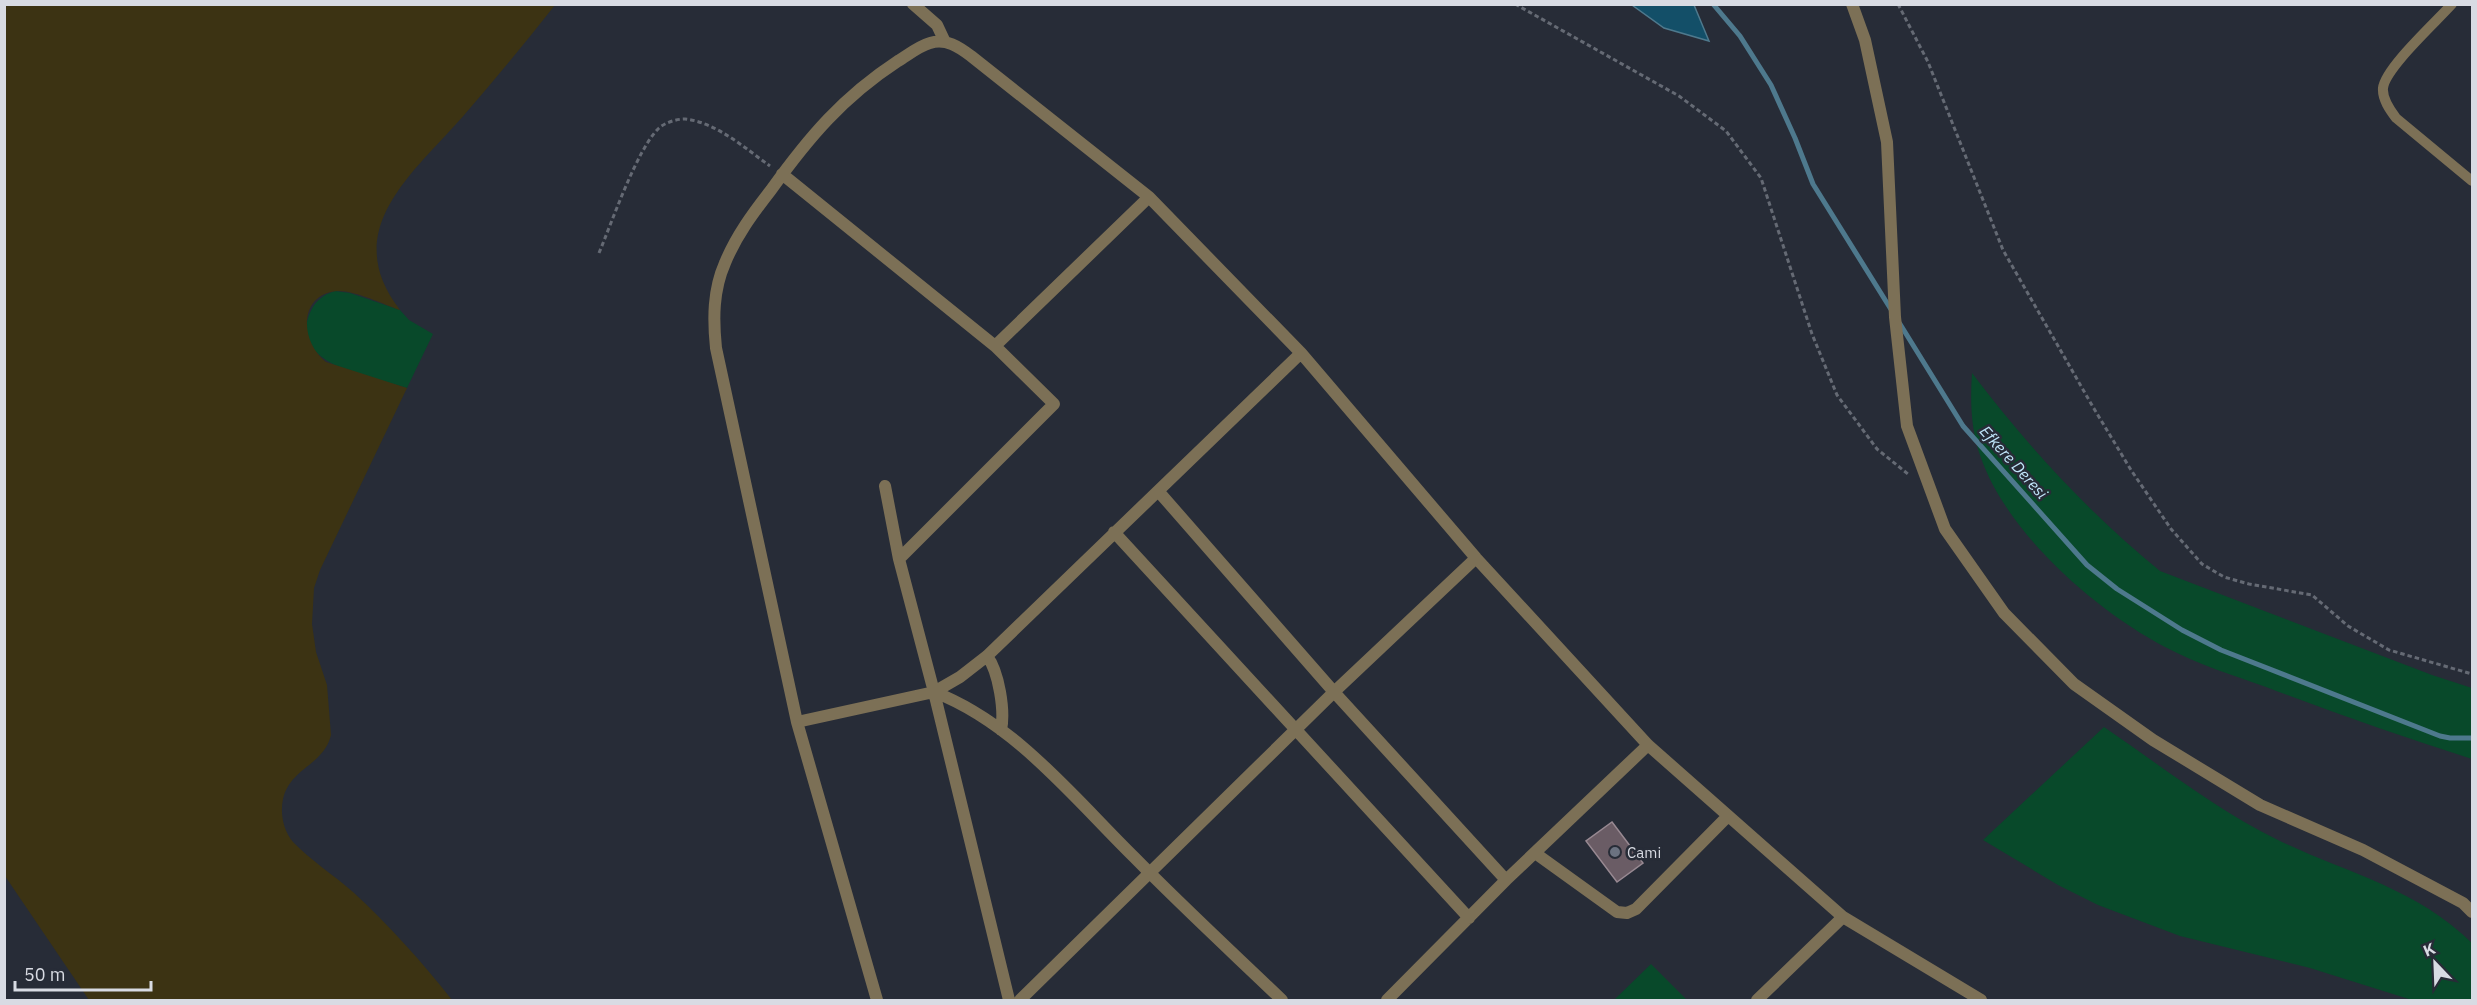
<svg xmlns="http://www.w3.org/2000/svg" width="2477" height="1005" font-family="'IBM Plex Sans',sans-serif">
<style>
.green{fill:#08492a}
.sand{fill:#3c3313}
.water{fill:#134f68;stroke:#4e798d;stroke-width:1.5}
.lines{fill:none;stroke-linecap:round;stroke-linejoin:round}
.stream{stroke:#4e798d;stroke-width:5}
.building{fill:#6a5c65;stroke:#988992;stroke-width:1.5}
.path{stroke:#656a74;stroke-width:3;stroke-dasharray:4.5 3;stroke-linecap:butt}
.service{stroke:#7c7056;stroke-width:10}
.minor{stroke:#7c7056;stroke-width:12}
.tertiary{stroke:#7c7056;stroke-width:12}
.worship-dot{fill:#6b7280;stroke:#272c37;stroke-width:2}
.labels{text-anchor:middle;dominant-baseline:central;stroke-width:5;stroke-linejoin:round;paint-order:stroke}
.poi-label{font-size:15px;fill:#d8dbe3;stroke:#272c37;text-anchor:start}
.water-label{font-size:16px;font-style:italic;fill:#c1e7fb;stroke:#272c37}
</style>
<rect width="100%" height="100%" fill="#272c37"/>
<!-- green -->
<path class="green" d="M335,291L350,293L400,310L409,320L433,334L407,388C374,378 290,366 309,315C314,302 322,295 335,291Z
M1972,373C2028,447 2089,513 2160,571L2432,675L2472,688V759C2403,737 2334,713 2266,687C2232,675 2197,664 2165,647C2095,610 2008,534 1981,458C1971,431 1970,402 1972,373Z
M2104,727C2160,765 2215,809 2276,839C2345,873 2415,887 2472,943V1000H2412L2310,968L2180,936L2098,905L2058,885L1983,840Z
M1651,964L1687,1000L1615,999Z"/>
<!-- sand -->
<path class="sand" d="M4,5H555C526,42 496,78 465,114C416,171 337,229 400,310C383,304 354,290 337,291C299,294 299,341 326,362L407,388L320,570L314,588L312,624L316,652L327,685L331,735C324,765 290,768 283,799C280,813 283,830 293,842C309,859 335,876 353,892C389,925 422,962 452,1000H89L5,876Z"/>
<!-- water -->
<path class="water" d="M1632,5H1694L1709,41L1664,28Z"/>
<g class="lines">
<!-- stream -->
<path class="stream" d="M1713,4L1740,36L1771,85L1795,138L1813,184L1892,311
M1900,324L1963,426L2087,565L2117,589L2182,630L2221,650L2440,736L2450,738H2472"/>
</g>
<!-- building -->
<path class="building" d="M1612,822L1643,863L1617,882L1586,841Z"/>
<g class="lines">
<!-- path -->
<path class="path" d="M1515,4L1679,96L1726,131L1761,178L1812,334L1837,395L1877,449L1908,474
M1898,4L1928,62L2003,250L2093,407L2131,470L2171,529L2202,564L2224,577L2249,584L2312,595L2348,626L2389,650L2472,674
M599,253C612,222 637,149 659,128C666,122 677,119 685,119C716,122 746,149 770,166"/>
<!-- service -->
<path class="service" d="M2452,4C2437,21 2385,68 2383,88C2382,99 2390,110 2396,118L2472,181"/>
<!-- minor -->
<path class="minor" d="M913,4L937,25L945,42
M782,174L995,346L1054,404L899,559
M995,346L1149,197
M885,486L899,559L934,692C1015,723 1074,798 1134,857C1182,906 1233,953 1282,1000
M1159,492L1334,692L1506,880
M1114,532L1469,918
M987,656C999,672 1005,711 1001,730
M934,692L1009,1000
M797,722L934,692L960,677L987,656L1301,353
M1535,853L1617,912L1627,913L1636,909L1727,817
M877,1000L797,722L716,348C713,319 713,290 725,263C736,236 753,213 771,190C809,137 843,97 898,61C908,55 919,46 930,43C946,38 959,47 971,56L1149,197L1301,353L1476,558L1648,745L1843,917L1981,1000
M1020,1000L1334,692L1476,558
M1387,1000L1506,880L1648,745
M1757,1000L1843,917"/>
<!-- tertiary -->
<path class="tertiary" d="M1852,4L1865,40L1887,142L1895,317L1907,426L1945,529L2004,613L2074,684L2153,740L2260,805L2363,850L2463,903L2472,912"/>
</g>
<!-- markers -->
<circle class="worship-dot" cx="1615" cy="852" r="6"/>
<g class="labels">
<!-- poi labels -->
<g class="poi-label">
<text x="1627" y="852">Cami</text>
</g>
<!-- water labels -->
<g class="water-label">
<text transform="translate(2014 462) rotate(48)">Efkere Deresi</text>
</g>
</g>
<!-- border -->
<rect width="2477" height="1005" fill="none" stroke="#d8dbe3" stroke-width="12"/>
<!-- north arrow -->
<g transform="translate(2435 963) rotate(337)" stroke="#272c37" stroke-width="4.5" paint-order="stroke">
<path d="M0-4.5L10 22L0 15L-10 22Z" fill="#d8dbe3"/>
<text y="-9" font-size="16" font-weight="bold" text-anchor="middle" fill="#d8dbe3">K</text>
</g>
<!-- scale -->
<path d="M15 981v9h136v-9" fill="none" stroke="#d8dbe3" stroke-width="3"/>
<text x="24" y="981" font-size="18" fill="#d8dbe3" stroke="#272c37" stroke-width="4.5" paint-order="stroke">50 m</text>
</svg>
